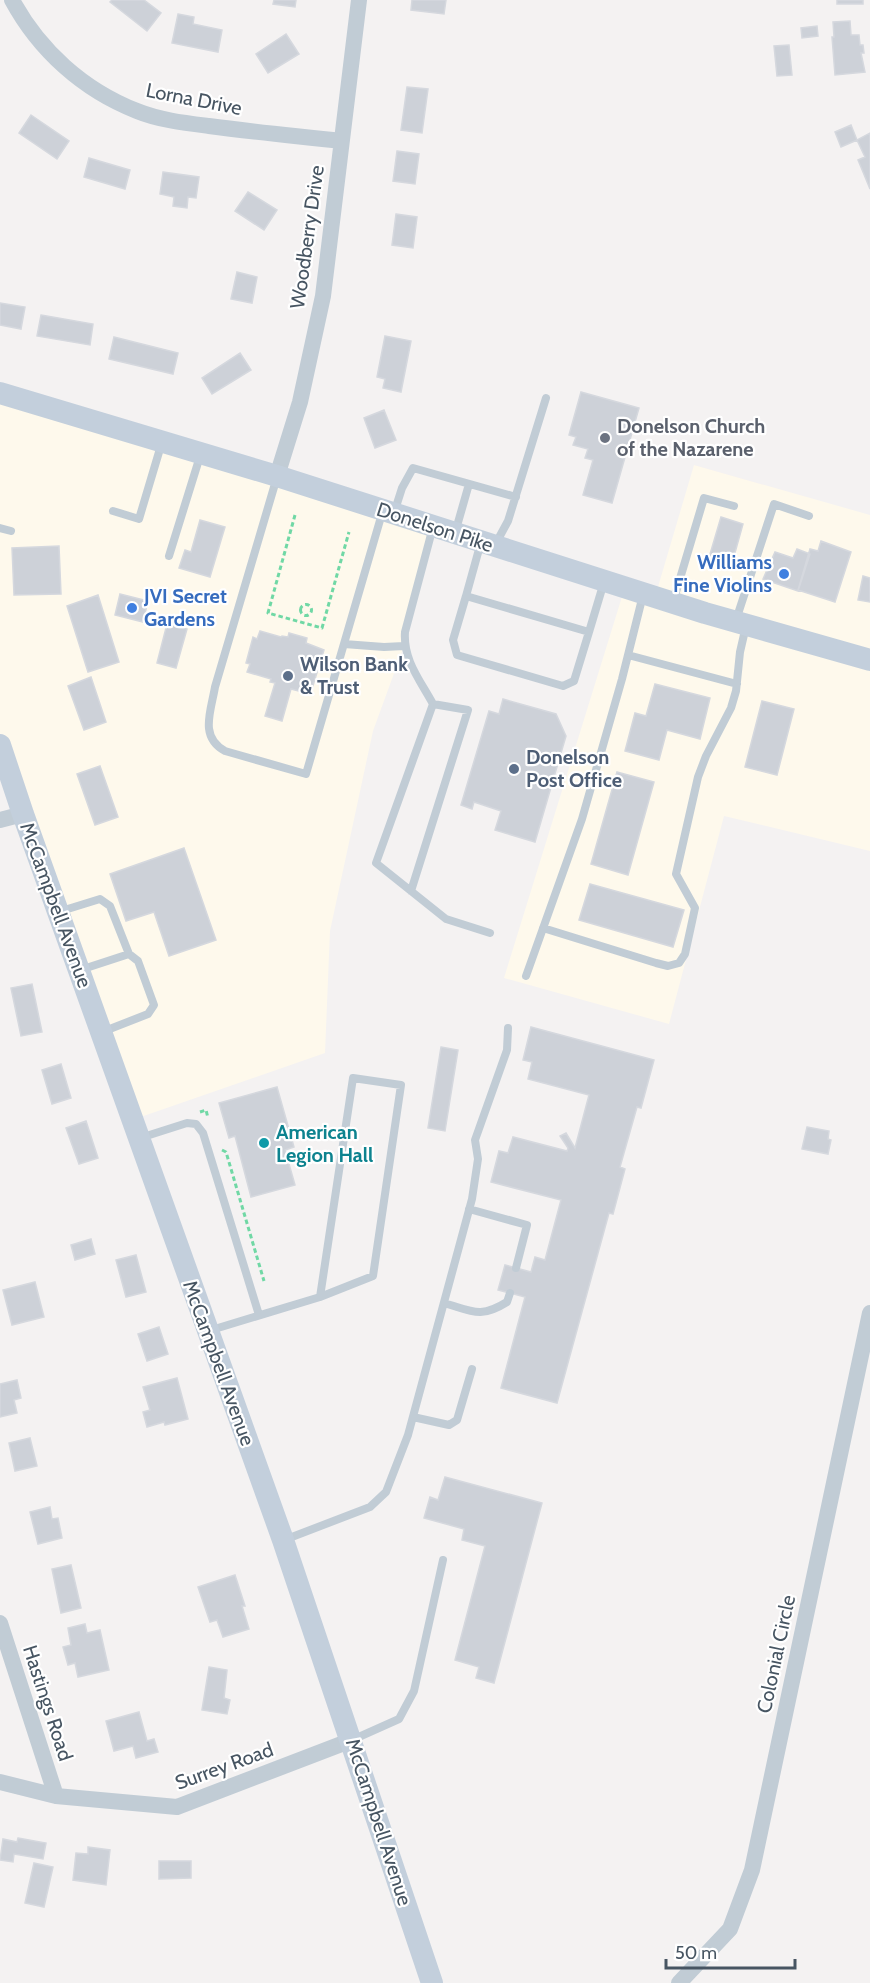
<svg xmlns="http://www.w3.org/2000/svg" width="870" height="1983" font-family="Cabin,sans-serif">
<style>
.commercial{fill:#fef9ec}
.building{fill:#cdd1d8;stroke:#d5d8de;stroke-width:1.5}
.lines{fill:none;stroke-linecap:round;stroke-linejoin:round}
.path{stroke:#70d8a5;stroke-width:3;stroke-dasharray:4.5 3;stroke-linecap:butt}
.lane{stroke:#c1ccd5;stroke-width:8}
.street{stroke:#c1ccd5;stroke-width:16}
.secondary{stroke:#c3cfdc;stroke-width:22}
.worship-dot{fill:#6b7280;stroke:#fff;stroke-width:2}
.shop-dot{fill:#3f7fe0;stroke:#fff;stroke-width:2}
.service-dot{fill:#5c6f8a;stroke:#fff;stroke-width:2}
.culture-dot{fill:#0f9aa8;stroke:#fff;stroke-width:2}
.labels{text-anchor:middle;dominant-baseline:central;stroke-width:4.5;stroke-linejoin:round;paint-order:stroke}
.street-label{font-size:20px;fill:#475562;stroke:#fff}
.worship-label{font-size:20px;font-weight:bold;fill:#5b616d;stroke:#fff;text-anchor:start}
.shop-label{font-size:20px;font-weight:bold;fill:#366cbe;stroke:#fff;text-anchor:end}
.service-label{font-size:20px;font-weight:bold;fill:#4e5e75;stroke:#fff;text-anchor:start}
.culture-label{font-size:20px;font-weight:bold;fill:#0d838f;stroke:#fff;text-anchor:start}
</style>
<rect width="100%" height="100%" fill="#f4f2f2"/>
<!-- commercial -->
<path class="commercial" d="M0,393L433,526L404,646L373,731L330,931L325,1053L132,1120L0,745Z
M694,465L870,515V851L724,816L669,1024L504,978L625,587L655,597Z"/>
<!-- building -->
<path class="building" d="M112,0H144L161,13L147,31L110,2Z
M274,0H296L295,7L273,4Z
M412,0H446L444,14L411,10Z
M837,0H863V4H837Z
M178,14L194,17L193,24L222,30L218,52L172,43Z
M850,21L851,35H859L860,45H863L864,53H861L865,72L835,75L832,37H834L833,22Z
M817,26L818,36L802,38L801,28Z
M286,34L299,54L268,73L256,54Z
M789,45L792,75L777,76L774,46Z
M407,87L428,89L422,133L401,130Z
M31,115L69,141L57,159L19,133Z
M851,125L857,140L841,147L835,132Z
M870,133V189L858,160L865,157L857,140Z
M397,151L419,154L415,184L393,181Z
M89,158L130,170L125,189L84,177Z
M163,172L199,177L196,198L188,197L187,208L173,206L174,197L160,194Z
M248,192L277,210L264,230L235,211Z
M396,214L417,217L413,248L392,245Z
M237,272L257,277L252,303L231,299Z
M0,303L25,307L21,329L0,325Z
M41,315L93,324L90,345L37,336Z
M385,336L411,341L401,392L383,388L385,379L377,377Z
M114,337L178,353L173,374L109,359Z
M240,353L251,370L212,394L202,378Z
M581,392L639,408L612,503L583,495L593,460L585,458L588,449L573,445L576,437L569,435Z
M384,410L396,440L375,448L364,418Z
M721,517L743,524L731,567L708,561Z
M200,520L225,527L210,577L179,568L185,550L191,552Z
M821,541L851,552L835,602L798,590L810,549L818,551Z
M59,546L61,594L14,595L12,548Z
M797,549L810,554L798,591L763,579L775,552L793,558Z
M863,576L870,578V602L858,600Z
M120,594L148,601L143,622L115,615Z
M98,595L119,662L88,672L67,606Z
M167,624L187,629L176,668L157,663Z
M260,631L281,637L282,636L288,637L289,633L307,638L306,643L324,650L311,692L300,688L299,691L291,689L282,721L265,716L275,683L270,682L271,679L247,672L250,664L246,663L253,637L257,639Z
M91,677L106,722L84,730L68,686Z
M655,684L710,698L700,739L667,730L659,760L625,751L635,713L646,716Z
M503,699L556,714L566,736L535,842L495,830L501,811L474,802L472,809L461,805L489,711L499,714Z
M762,701L794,709L777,775L745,767Z
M100,766L118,817L95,825L77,774Z
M617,772L654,782L628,875L591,864Z
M184,848L216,940L169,956L154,912L126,921L110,874Z
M590,884L684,910L673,947L579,920Z
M32,984L42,1032L21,1036L11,988Z
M531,1027L654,1060L641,1108L637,1107L620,1167L625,1169L613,1214L609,1213L557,1403L501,1388L525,1297L498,1290L505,1265L531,1272L535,1257L545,1260L561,1200L491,1182L499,1151L508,1153L513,1137L567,1151L568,1148L560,1136L566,1133L575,1148L589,1095L528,1079L532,1062L523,1060Z
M441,1047L458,1050L445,1131L428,1128Z
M61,1064L71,1098L52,1104L42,1070Z
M277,1087L294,1147L285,1150L295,1185L251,1197L235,1136L229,1138L219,1103Z
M86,1121L98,1158L79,1164L66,1128Z
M807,1127L829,1131L828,1139L831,1140L828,1154L802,1149Z
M91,1239L95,1254L75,1260L71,1245Z
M136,1255L146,1292L126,1297L116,1260Z
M35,1282L44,1317L12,1325L3,1290Z
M159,1327L168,1354L147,1361L138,1334Z
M177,1378L188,1419L165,1425L164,1422L147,1427L143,1412L150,1410L143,1387Z
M17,1380L21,1398L14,1400L17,1413L0,1417V1384Z
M30,1438L37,1466L15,1471L9,1443Z
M445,1477L542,1503L494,1683L476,1678L479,1667L455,1660L485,1546L462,1540L464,1529L424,1518L430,1497L438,1500Z
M50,1507L52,1519L58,1518L62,1538L38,1544L30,1512Z
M71,1565L81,1608L61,1613L52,1569Z
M235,1575L245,1606H242L249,1629L223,1637L217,1620L210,1622L198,1587Z
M85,1624L87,1633L100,1630L109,1670L78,1677L75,1663L68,1665L63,1647L71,1645L68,1628Z
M209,1667L227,1670L224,1698L230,1700L227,1714L202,1710Z
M139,1712L147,1741L154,1739L158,1752L136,1758L133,1746L114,1751L106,1721Z
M18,1838L46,1843L43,1859L14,1854L13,1862L0,1860L3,1839L17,1842Z
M88,1847L110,1850L106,1885L73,1880L76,1853L88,1854Z
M159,1861H191V1878L159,1879Z
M34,1863L53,1867L44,1907L25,1903Z"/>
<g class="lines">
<!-- path -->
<path class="path" d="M295,515L268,613L322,628L349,532
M300.5 610a5.5 5.5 0 1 1 11 0a5.5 5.5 0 1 1-11 0Z
M200,1112L206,1110L208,1118
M222,1150L226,1152L264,1281"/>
<!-- lane -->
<path class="lane" d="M277,477L215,687C211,711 199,737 225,751L306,774L383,510
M113,511L139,519L162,442
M394,513L402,488L413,468L516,497
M433,527L405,632C403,660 420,680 433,704L376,863L446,919L490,933
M0,528L11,531
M455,533L469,484
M481,542L466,596L589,632L604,582
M495,545L508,521L546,398
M169,556L201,453
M466,596L453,640L457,655L563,686L574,681L589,632
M673,602L704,498L734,506
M736,620L774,504L809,516
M344,644L384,647L404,646
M628,655L737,684
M411,891L468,710L433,704
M58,912L100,899L110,906L129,954
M543,928L656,963L668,966L679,963L685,954L695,908L676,874L698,777L706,756L731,708L736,691L740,652L746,626
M80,970L129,954L138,961L154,1005L148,1014L102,1032
M526,976L582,819L622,679L643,595
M140,1138L187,1123L196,1124L203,1133L259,1315
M469,1209L527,1225L516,1268
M444,1303C472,1311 480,1319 507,1302L510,1293
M208,1331L320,1297L373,1276L401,1085L353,1078L320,1297
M413,1417L449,1425L457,1420L472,1369
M284,1540L370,1507L386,1492L408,1435L472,1199L478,1159L475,1140L507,1050L508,1028
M352,1740L399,1719L414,1691L443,1560"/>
<!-- street -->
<path class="street" d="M12,0C39,50 83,90 137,111C159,120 185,123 209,126C253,132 297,136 341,141
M277,476L300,402L323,296L359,0
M0,820L23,814
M0,1623L56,1796
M0,1782L56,1796L177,1807L352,1740
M679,1983L730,1929L752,1870L870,1313"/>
<!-- secondary -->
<path class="secondary" d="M0,393L277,476L705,613L870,660
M0,745L23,814L283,1540L432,1983"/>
</g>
<!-- markers -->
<circle class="worship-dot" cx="605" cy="438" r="6"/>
<g class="shop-dot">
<circle cx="784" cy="574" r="6"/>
<circle cx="132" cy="608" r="6"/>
</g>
<g class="service-dot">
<circle cx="288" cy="676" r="6"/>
<circle cx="514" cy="769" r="6"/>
</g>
<circle class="culture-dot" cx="264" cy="1143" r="6"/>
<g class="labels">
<!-- street labels -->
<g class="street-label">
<text transform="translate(194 99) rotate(11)">Lorna Drive</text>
<text transform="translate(307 237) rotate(-82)">Woodberry Drive</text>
<text transform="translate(435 527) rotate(18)">Donelson Pike</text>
<text transform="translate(56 905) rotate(70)">McCampbell Avenue</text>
<text transform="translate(219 1363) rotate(70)">McCampbell Avenue</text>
<text transform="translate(776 1654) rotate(-78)">Colonial Circle</text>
<text transform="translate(48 1703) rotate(72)">Hastings Road</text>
<text transform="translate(224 1766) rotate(-20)">Surrey Road</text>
<text transform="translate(379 1822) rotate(72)">McCampbell Avenue</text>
</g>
<!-- worship labels -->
<g class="worship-label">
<text x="617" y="426">Donelson Church<tspan x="617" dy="23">of the Nazarene</tspan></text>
</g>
<!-- shop labels -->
<g class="shop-label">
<text x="772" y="562">Williams<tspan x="772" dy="23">Fine Violins</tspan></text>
<text x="144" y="596" text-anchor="start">JVI Secret<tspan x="144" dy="23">Gardens</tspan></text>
</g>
<!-- service labels -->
<g class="service-label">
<text x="300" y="664">Wilson Bank<tspan x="300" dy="23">&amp; Trust</tspan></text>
<text x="526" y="757">Donelson<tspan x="526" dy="23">Post Office</tspan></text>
</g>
<!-- culture labels -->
<g class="culture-label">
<text x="276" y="1132">American<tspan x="276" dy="23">Legion Hall</tspan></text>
</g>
</g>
<!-- scale -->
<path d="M666 1959v9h129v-9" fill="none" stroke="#475562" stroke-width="3"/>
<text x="675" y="1959" font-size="18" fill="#475562" stroke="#ffffff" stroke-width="4.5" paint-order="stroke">50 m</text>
</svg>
